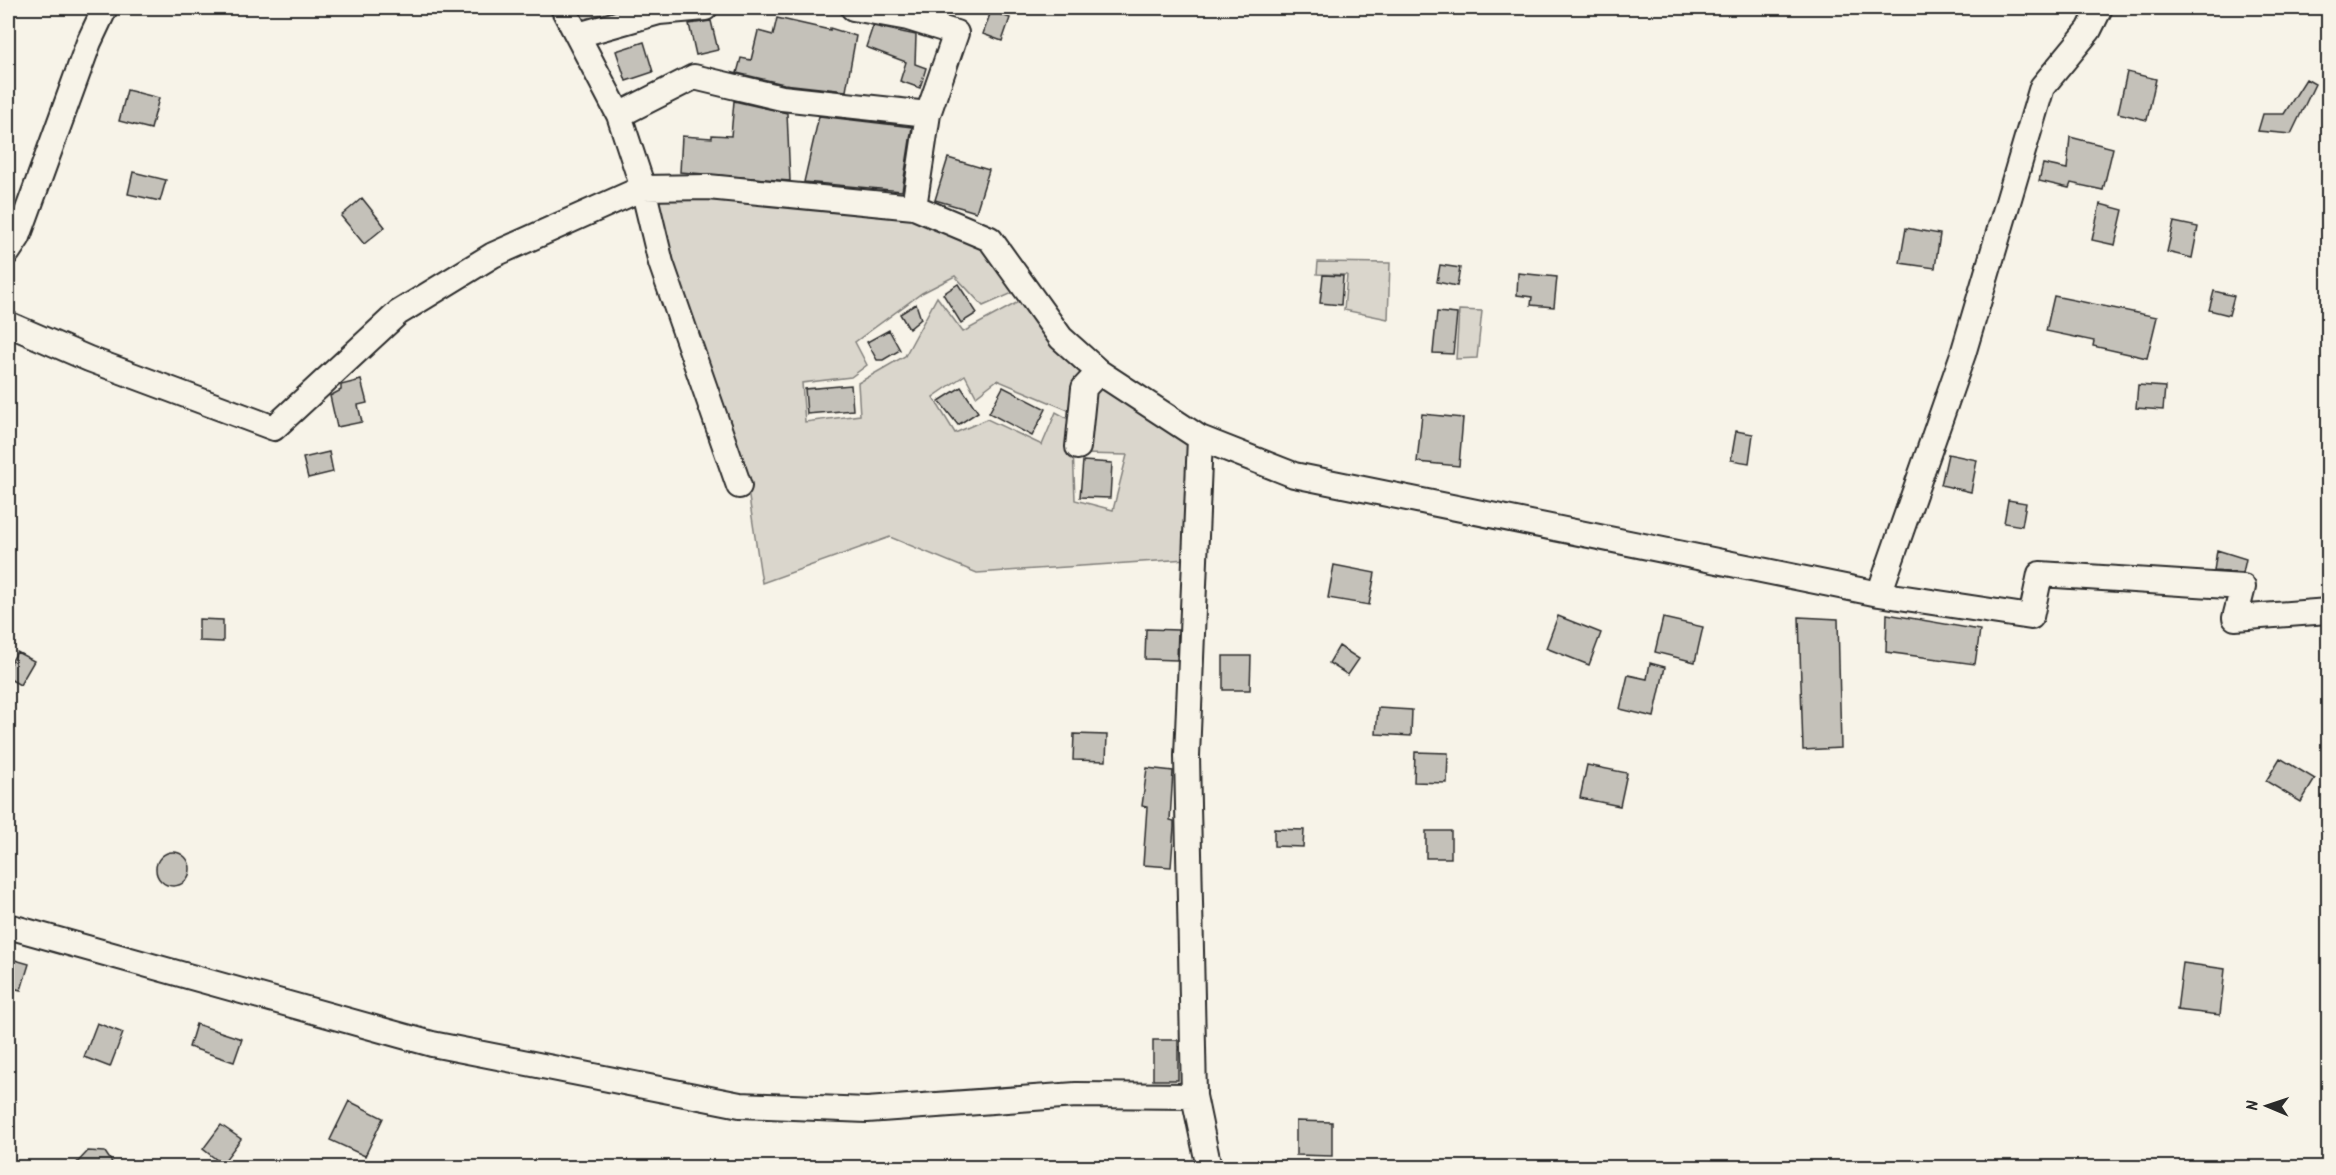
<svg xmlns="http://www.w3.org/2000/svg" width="2336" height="1175" font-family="Kalam,sans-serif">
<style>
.green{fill:#dad6cc;stroke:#82807c;stroke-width:1.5}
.building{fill:#c4c1b9;stroke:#2b2b2b;stroke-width:1.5}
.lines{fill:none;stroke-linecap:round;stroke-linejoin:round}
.minor-casing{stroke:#2b2b2b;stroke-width:28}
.minor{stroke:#f7f3e8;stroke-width:24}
</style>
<rect width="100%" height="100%" fill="#f7f3e8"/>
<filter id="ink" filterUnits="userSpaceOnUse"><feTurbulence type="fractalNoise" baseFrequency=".0167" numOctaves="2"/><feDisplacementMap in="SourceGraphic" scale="12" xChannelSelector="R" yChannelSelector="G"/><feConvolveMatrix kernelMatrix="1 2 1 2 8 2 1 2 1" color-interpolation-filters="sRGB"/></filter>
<g filter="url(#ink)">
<!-- green -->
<path class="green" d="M570,8H657L581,29Z
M655,195L911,213L982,244L1015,292L983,306L955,276L922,293L855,342L867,365L851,377L802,383L805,422L860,415L858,383L905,356L937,297L963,332L1022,300L1091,371L1080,385L1068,410L997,380L976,396L965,375L933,397L955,433L987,419L1042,445L1056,412L1072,421L1075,500L1113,510L1127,455L1083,454L1085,413L1101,379L1192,438L1187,559L977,573L890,537L762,583L747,484L667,256Z
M1318,262L1390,263L1388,319L1344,310L1347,275L1317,274Z
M1459,310L1482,311L1477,358L1456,359Z"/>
<!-- building -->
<path class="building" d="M991,11L1010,18L1002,41L983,34Z
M777,18L830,30V28L856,36L846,91L784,84L737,73L741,58L751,60L758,31L773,35Z
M711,21L718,50L696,55L689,24Z
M873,26L916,35L915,64L926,68L920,88L900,81L906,62L866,47Z
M644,42L653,72L626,81L616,51Z
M2127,72L2156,79L2147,120L2118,113Z
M2306,79L2315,84L2291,134L2258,131L2263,114H2284Z
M127,90L159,98L151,129L119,121Z
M734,101L787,113L790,181L680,172L682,136L712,138V135L731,136Z
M819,116L912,127L902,191L804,182Z
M2070,137L2113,148L2103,190L2071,183L2069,188L2039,181L2043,164L2067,169Z
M948,158L989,170L976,212L935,200Z
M133,172L166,180L160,201L128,194Z
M362,198L385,227L364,244L341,216Z
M2100,204L2123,210L2115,245L2092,240Z
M2174,222L2198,227L2192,258L2167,252Z
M1906,228L1940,234L1935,268L1900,263Z
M1440,265L1460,268L1457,286L1437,282Z
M1518,273L1557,277L1554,307L1531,305L1532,297L1517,295Z
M1323,275L1343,276L1341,305L1320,303Z
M958,284L977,313L961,323L943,294Z
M2214,291L2234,296L2229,315L2209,310Z
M2054,296L2157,317L2147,358L2093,346L2094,341L2046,331Z
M916,304L921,319L909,329L900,314Z
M1437,312L1457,314L1453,354L1433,353Z
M889,330L900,350L883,360H877L867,342Z
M361,380L367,403L358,405L362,422L337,427L330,396L341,390V385Z
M851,385L853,410L807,414L805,389Z
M2138,385L2165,387L2163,410L2136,408Z
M961,387L978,412L958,425L939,401Z
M1003,387L1046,409L1032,436L989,413Z
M1422,414L1463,418L1459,466L1417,462Z
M1736,431L1753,434L1749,463L1731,460Z
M329,452L333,472L308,478L303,458Z
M1948,454L1977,460L1971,492L1941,485Z
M1083,461L1112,463L1110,498L1080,497Z
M2008,500L2026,503L2022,526L2004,523Z
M2217,550L2246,559L2243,573L2214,571Z
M1334,565L1375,573L1369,605L1328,598Z
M1887,614L1980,630L1975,664L1886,652Z
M1558,616L1601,633L1589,665L1546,648Z
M1799,617L1838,619L1841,748L1803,750Z
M1663,618L1703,627L1695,662L1655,652Z
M199,619L223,620V642L199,641Z
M1146,629L1178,630L1177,660L1145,659Z
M1339,646L1359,659L1348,675L1329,663Z
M17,652L34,661L20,685L8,678V668Z
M1223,656H1251L1250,690H1223Z
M1650,663L1665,667L1654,717L1620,709L1628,675L1647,679Z
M1378,708L1412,710L1411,736L1376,734Z
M1074,734L1107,735L1106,761L1073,760Z
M1415,752L1448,753L1447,783L1414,782Z
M2280,758L2315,779L2301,802L2266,781Z
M1587,765L1627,773L1620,806L1580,798Z
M1147,768L1173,771L1170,820L1174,821V827L1171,867L1143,865L1147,807L1142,806Z
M1274,829L1304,830L1303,847L1274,846Z
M1426,831H1451V858H1426Z
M156 869a17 17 0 1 1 34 0a17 17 0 1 1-34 0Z
M8,958L29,964L21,990L8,987Z
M2183,963L2225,969L2220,1015L2177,1010Z
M97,1023L123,1033L110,1067L84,1057Z
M196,1024L242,1039L234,1062L189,1047Z
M1153,1040H1178V1080H1153Z
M349,1101L383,1118L365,1156L330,1140Z
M1296,1121L1332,1122V1156L1296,1155Z
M221,1125L241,1139L222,1164L203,1149Z
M88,1151L105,1152L115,1167H73Z"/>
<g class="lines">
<defs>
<path id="minor" d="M563,8L619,115L643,188L708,187L914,207L990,239L1061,338L1099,372L1200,438L1294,475L1879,594L2031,617L2040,574L2243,587L2235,618L2328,611
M853,8L908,18L956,33L928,114L914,207
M578,35L659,12L705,8
M619,115L694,77L782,98L928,114
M8,252L18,237L89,42L105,8
M8,324L89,359L274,428L398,313L493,255L643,188L661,263L739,486
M1200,438L1187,756L1194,1096L1209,1168
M1078,447L1084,388L1099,372
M1879,594L1963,354L2042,87L2089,30L2100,8
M8,926L432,1044L740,1105L867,1110L1076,1095L1194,1096"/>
</defs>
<!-- minor casing -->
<use href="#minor" class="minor-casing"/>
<!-- minor -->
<use href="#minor" class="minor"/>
</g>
</g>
<!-- margin -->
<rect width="2336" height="1175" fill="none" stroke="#f7f3e8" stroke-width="30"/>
<rect x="15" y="15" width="2306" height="1145" fill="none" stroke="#2b2b2b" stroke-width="2" filter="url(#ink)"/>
<!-- north arrow -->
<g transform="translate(2267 1106) rotate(272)" stroke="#f7f3e8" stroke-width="4.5" paint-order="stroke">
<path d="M0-4.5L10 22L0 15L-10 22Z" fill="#2b2b2b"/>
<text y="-9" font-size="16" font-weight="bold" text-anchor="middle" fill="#2b2b2b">N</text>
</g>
</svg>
